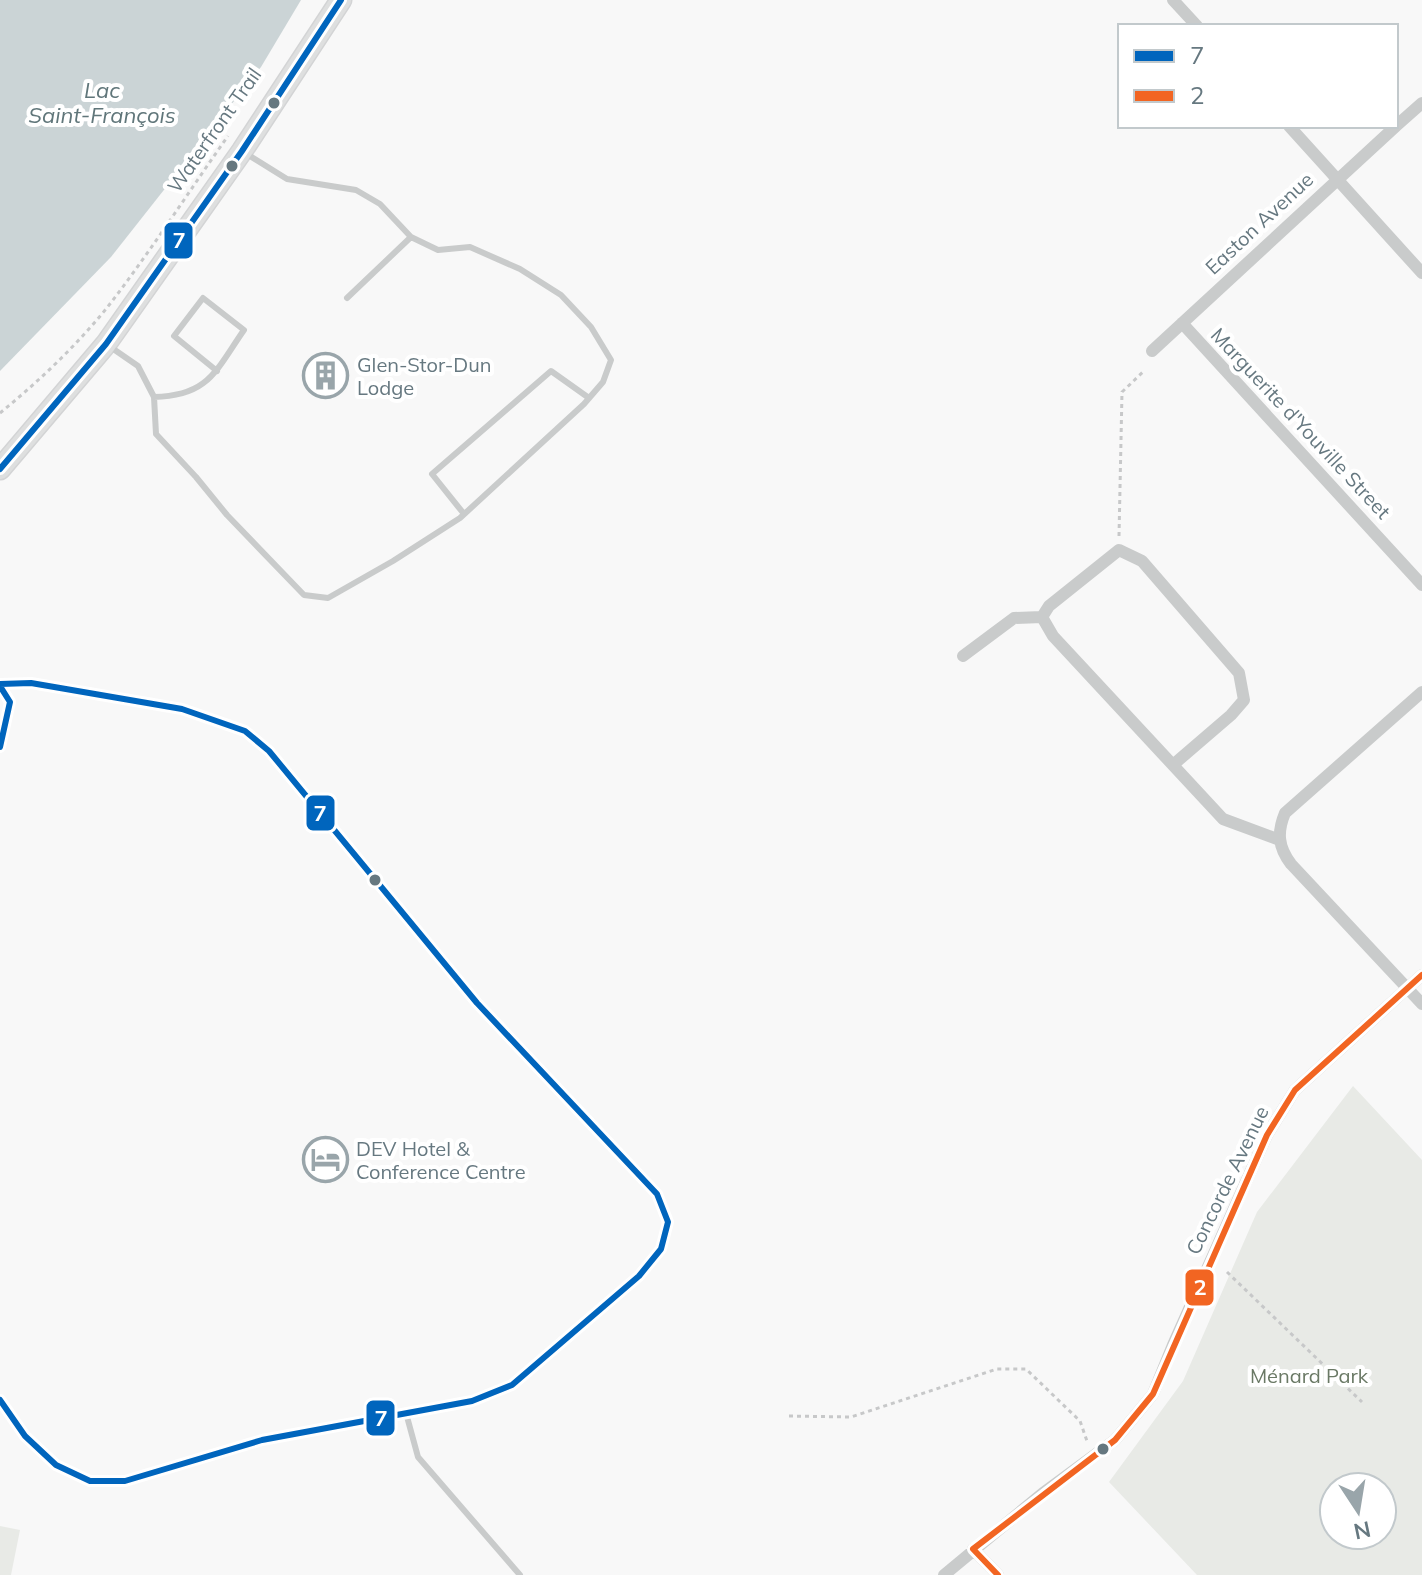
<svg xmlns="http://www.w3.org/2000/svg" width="1422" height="1575" font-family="Mulish,sans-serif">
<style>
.green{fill:#e8eae6;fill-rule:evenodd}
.water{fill:#cbd4d6}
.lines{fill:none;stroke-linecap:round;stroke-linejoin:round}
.primary-casing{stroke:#d3d4d5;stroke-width:23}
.path{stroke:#c7c8c9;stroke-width:3;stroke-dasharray:4 4;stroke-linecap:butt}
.service{stroke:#c9cbcb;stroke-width:6}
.minor{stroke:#c9cbcb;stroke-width:12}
.primary{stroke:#dedfdf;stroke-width:20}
.bus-1-casing{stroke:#fff;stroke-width:12}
.bus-2-casing{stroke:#fff;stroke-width:12}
.bus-1{stroke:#0065bd;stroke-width:6}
.bus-2{stroke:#f26522;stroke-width:6}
.bus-dot{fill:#667880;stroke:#fff;stroke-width:3}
.labels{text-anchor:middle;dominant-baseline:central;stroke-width:8;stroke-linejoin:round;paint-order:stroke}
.street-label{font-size:20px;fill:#667880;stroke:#fff}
.poi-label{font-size:20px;fill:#667880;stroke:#fff;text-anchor:start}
.park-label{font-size:20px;fill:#6a7965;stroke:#fff}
.water-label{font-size:22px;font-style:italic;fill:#60767a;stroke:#fff}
.line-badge{stroke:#fff;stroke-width:3}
.badge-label{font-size:22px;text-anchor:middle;font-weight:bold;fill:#fff}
</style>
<rect width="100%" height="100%" fill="#f8f8f8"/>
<!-- green -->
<path class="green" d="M1353,1086L1422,1160V1575H1197L1109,1482L1183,1381L1257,1212ZM1382,1487V1535H1334V1487Z
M0,1526L20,1530L11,1575H0Z"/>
<!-- water -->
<path class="water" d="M0,0H301L261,67L111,257L0,371Z"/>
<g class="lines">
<defs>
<path id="primary" d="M0,469L106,344L242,151L341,0"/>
</defs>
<!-- primary casing -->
<use href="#primary" class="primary-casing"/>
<!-- path -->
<path class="path" d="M0,413C38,382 75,347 106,309C149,254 187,194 228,136
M1119,536L1122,392L1145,370
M1227,1272L1362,1402
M789,1416L851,1417L997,1369H1026L1080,1421L1087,1441"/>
<!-- service -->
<path class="service" d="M245,153L287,179L356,190L380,204L411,237
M109,346L138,366L154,397C209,396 216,370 244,330L203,298L174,336L217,371
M154,397L156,434L196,477L227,515L304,595L328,598L393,561L460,518L584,404L603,382L611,360L591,327L561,295L520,269L470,247L438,250L411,237L347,298
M464,514L432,474L551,371L589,398
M0,684L31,683L182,709L245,731L269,751L477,1003L657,1194L668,1222L661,1249L639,1276L512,1385L472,1401L262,1440L125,1481H90L56,1465L25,1436L0,1400
M0,686L10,702L0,747
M406,1413L418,1457L520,1575"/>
<!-- minor -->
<path class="minor" d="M1173,0L1197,26
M1289,126L1422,273
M1396,126L1422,103
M1182,323L1422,585
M1152,351L1396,126
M963,656L1014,618L1042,617
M1422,692L1285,813C1277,832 1278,847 1291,864L1422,1004
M1174,764L1231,715L1244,700L1239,673L1142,561L1119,550L1049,606L1042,617L1053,636L1223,819L1280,840
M973,1549L998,1575
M944,1575L1043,1493L1115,1440L1153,1394L1173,1345L1267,1135L1295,1090L1422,975"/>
<!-- primary -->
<use href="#primary" class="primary"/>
<defs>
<path id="bus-1" d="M0,469L106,344L242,151L341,0
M0,684L31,683L182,709L245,731L269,751L477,1003L657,1194L668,1222L661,1249L639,1276L512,1385L472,1401L262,1440L125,1481H90L56,1465L25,1436L0,1400
M0,686L10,702L0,747"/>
<path id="bus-2" d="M998,1575L973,1549L1115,1440L1153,1394L1267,1135L1295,1090L1422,975"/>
</defs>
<!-- bus-1 casing -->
<use href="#bus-1" class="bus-1-casing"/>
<!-- bus-2 casing -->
<use href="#bus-2" class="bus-2-casing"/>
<!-- bus-1 -->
<use href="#bus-1" class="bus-1"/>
<!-- bus-2 -->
<use href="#bus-2" class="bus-2"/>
</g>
<!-- icons -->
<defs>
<symbol id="building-ring" viewBox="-11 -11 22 22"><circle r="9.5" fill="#fff" stroke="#99a5aa" stroke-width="1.5"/><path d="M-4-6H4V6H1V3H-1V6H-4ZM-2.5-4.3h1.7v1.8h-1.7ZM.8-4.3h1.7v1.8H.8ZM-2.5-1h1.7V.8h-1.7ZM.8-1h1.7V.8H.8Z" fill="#99a5aa"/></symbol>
<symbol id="hotel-ring" viewBox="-11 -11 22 22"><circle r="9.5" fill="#fff" stroke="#99a5aa" stroke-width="1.5"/><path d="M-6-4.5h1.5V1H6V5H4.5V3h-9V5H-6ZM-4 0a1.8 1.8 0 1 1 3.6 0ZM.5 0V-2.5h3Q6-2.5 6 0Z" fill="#99a5aa"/></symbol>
</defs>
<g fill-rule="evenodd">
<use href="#building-ring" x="300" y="350" width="51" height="51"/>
<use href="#hotel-ring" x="300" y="1134" width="51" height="51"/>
</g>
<!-- markers -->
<g class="bus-dot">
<circle cx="274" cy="103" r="7"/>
<circle cx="232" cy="166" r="7"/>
<circle cx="375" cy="880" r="7"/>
<circle cx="1103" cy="1449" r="7"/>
</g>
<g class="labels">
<!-- street labels -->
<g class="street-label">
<text transform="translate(214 130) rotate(-55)">Waterfront Trail</text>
<text transform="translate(1259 223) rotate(-43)">Easton Avenue</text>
<text transform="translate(1301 423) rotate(47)">Marguerite d'Youville Street</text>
<text transform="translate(1227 1180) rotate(-64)">Concorde Avenue</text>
</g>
<!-- poi labels -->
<g class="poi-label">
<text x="357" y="364">Glen-Stor-Dun<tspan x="357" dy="23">Lodge</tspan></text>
<text x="356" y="1148">DEV Hotel &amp;<tspan x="356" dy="23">Conference Centre</tspan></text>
</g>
<!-- park labels -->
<g class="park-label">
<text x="1309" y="1375">Ménard Park</text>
</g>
<!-- water labels -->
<g class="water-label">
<text x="102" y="90">Lac<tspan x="102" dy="25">Saint-François</tspan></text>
</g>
</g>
<g class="line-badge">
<rect x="163" y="221" width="31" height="39" rx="8" fill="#0065bd"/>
<rect x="305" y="794" width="31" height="38" rx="8" fill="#0065bd"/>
<rect x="1184" y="1268" width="31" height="39" rx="8" fill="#f26522"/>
<rect x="365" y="1399" width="31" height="38" rx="8" fill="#0065bd"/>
</g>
<g class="badge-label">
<text x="179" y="248">7</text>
<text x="320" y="821">7</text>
<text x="1200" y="1295">2</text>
<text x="381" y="1426">7</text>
</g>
<!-- legend -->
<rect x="1118" y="24" width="280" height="104" fill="#ffffff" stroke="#c2c9cc" stroke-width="2"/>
<rect x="1134" y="50" width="40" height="12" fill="#0065bd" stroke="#c2c9cc" stroke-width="2"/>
<text x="1190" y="64" font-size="24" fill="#667880">7</text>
<rect x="1134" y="90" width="40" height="12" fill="#f26522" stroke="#c2c9cc" stroke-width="2"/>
<text x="1190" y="104" font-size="24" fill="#667880">2</text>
<!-- north arrow -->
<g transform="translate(1358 1511) rotate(168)"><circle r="38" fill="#ffffff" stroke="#c2c9cc" stroke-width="2"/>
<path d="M0-6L14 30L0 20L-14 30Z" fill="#99a5aa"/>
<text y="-12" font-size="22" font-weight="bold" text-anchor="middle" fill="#667880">N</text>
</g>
</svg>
